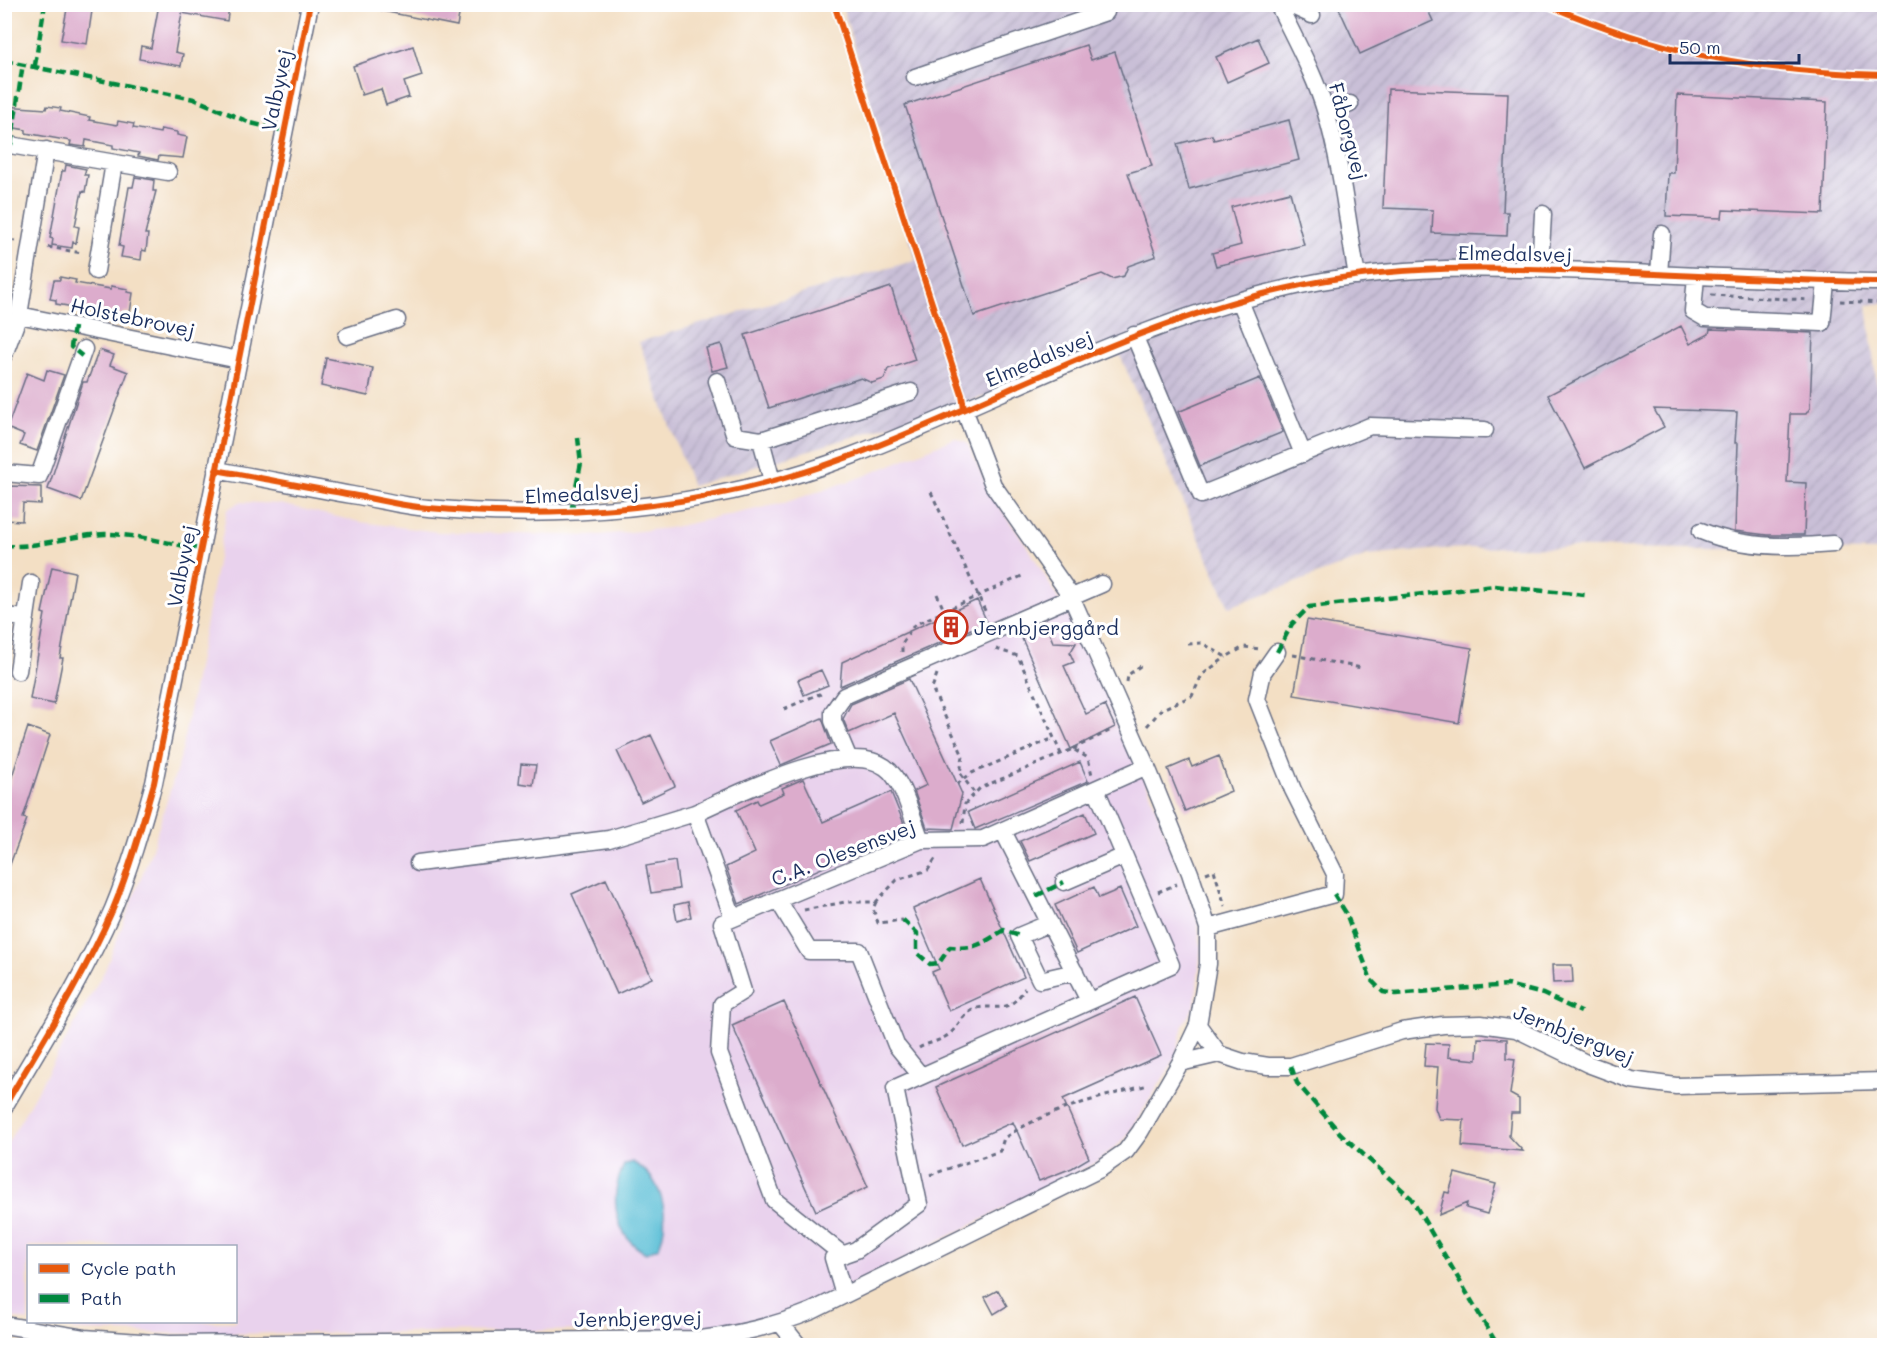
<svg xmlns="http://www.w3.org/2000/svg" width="1889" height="1350" font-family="Mali,sans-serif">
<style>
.built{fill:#e9d2ed}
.industrial{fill:url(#industrial-furrows)}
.water{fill:#58bed6;stroke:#3a769a;stroke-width:1.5}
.building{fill:#dcaccc}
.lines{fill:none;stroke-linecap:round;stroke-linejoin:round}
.minor-casing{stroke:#676d82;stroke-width:19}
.path{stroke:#676d82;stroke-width:3;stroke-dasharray:4.5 4.5;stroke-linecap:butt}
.minor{stroke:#fff;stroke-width:16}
.quiet{stroke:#00873e;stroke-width:4.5;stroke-dasharray:9 4.5;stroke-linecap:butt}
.cycleway-casing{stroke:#fff;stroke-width:10}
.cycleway{stroke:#e8590c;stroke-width:6}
.labels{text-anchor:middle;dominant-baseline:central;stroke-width:6;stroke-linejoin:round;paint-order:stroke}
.street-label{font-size:20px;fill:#1b2f5e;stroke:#fff}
.poi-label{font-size:20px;fill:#1b2f5e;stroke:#fff;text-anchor:start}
</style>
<defs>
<pattern id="industrial-furrows" width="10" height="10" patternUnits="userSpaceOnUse" patternTransform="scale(1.5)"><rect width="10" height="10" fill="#c9bfd7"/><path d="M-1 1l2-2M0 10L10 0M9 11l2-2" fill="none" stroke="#aca4bb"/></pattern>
</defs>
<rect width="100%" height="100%" fill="#fff"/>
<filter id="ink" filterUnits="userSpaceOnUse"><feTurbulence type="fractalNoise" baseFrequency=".0167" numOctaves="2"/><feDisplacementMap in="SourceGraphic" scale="12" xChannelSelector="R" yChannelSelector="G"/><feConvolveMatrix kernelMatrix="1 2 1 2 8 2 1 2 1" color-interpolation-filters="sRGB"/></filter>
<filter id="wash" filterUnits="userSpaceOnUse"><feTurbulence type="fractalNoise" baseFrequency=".008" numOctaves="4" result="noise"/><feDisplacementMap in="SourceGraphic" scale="24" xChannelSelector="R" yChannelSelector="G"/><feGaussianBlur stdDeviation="1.35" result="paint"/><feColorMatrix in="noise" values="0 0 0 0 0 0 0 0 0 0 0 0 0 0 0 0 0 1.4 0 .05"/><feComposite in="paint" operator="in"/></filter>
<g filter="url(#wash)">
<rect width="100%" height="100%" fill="#f3dfc4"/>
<!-- built -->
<path class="built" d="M955,438L967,443L992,496L1031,552L1083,642L1142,771L1197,918L1201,948L1195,1005L1183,1025L1175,1059L1125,1139L1097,1162L848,1287L769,1320L740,1329L194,1334L82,1331L32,1322H236V1246H28V1321L5,1316V1148L105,970L150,855L180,759L227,510L239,502L280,504L360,522L438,532L591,536L669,528L784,503L862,477Z"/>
<!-- industrial -->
<path class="industrial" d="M842,5H1884V303L1867,305L1884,445V551L1508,547L1441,549L1367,556L1229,607L1120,355L692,486L639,342L916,260Z"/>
<!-- water -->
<path class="water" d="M632,1162C663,1177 671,1217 659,1247L646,1253C613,1236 609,1196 624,1165Z"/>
<g id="blocks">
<!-- building -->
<path class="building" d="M68,4H93L87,44L61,40Z
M159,4H214L229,7L227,21L182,13L175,52L183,54L181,66L139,59L141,46L151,48Z
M382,4H461L457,26L382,11Z
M1337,4H1425L1433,21L1360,54Z
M1258,38L1269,63L1227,82L1216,57Z
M1086,45L1091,60L1115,52L1152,166L1128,173L1156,256L1128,266L1124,276L1112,279L1102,274L974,316L905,105Z
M413,46L422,76L404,82L409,97L386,105L381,89L362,95L353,66Z
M1388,89L1508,93L1503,212H1508L1507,236L1432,233L1433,210L1383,208Z
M1677,95L1827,102L1823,214L1723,210L1722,218L1666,216L1668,173H1674Z
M4,106L46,109L47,106L61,108L60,111L90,117L89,120L117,125L118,121L134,124L133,128L160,133L161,129L177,132V135L187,137L183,158L159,156L158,160L138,156L139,153L113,148V145L86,140L85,147L70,145L71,141L26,133V130L4,126Z
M1289,120L1299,160L1189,189L1177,144L1212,135L1214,140Z
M66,165L86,169L84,175H88L85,192L82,191L75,226L79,227L76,243L73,242L72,248L52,245L53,239L50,238L62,171H65Z
M135,177L154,180L153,191H156L145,234H148L146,251L142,250L141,260L121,257L123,247L119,246L129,187H133Z
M1290,192L1304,245L1216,266L1212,253L1241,245L1231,207Z
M60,277L76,280L75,283L111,289V286L128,289L127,292L133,293L130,313L124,312L123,315L56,304V300L50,299L54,280H60Z
M891,287L915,360L888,369L884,379L872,383L861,378L769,408L745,335Z
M1681,326L1690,344L1709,334L1710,329L1813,333L1810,408L1806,414H1790L1787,482L1806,483L1804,535H1767L1735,531L1738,443H1735L1737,412L1654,409L1664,427L1585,468L1548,395Z
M721,344L728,367L712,371L706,348Z
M99,350L114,355L110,365L128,372L81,501L48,489L83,382H87Z
M326,358L373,368L368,396L321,386Z
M47,370L64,375L37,451L20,445L24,435L7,428L27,373L44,380Z
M1260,378L1283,432L1200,466L1178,412Z
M8,486L41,487V504L23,503L22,521L4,520V501H7Z
M52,567L75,572L60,658H63L54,704L30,699L45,614L42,613Z
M977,600L987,622L840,686L842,662Z
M1307,620L1472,648L1459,723L1294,695Z
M1044,621L1053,642L1076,643L1070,653L1074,662L1064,666L1086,714L1105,705L1115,727L1071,749L1019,632Z
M821,670L828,685L804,695L798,680Z
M909,679L962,794L953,829L927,828L914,791L927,785L894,713L849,733L843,719L851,704Z
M822,718L831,744L781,765L770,741Z
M28,727L50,735L23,818L27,819L6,875L4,801Z
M651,735L675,786L641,802L617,751Z
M1219,756L1231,791L1185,811L1168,769L1189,760L1192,767Z
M1080,762L1088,781L975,829L968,812Z
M521,764L536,765L533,785L519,783Z
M803,779L823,822L891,792L907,831L739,904L726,867L755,853L736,810L757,800L759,804L784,793L782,788Z
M1085,813L1094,833L1030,861L1020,841Z
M675,861L679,889L651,893L646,866Z
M606,879L652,978L617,994L572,894Z
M980,879L1024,977L949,1011L932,972L939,969L913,909Z
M1094,887L1099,898L1120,889L1136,926L1077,953L1055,905Z
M688,902L691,917L677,921L674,905Z
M1552,965H1572L1573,982L1553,983Z
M1135,997L1161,1055L1063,1099L1089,1158L1072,1168L1039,1181L1013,1122L962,1145L936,1087Z
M784,1002L868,1187L816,1211L732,1025Z
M1478,1038L1507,1039V1058L1515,1059L1510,1094L1519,1099V1113H1511L1509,1136L1523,1151L1462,1146L1464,1120L1439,1119L1435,1108L1438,1067L1424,1066L1426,1043L1449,1044L1448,1057L1477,1060Z
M1455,1173L1496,1184L1487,1214L1466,1208L1467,1203L1439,1215L1445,1192L1449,1193Z
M998,1290L1007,1306L994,1314L985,1297Z"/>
</g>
</g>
<g filter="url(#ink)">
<use href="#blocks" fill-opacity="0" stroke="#676d82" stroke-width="1.5"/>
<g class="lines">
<defs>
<path id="minor" d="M1278,4C1295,40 1315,75 1326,113C1342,166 1347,221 1357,276
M1288,4L1312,15
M915,77L1106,12
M1326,113L1350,104
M4,144L168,172
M1540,269L1543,214
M96,271L114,163
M1659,274L1662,234
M1696,276L1693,311L1705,318L1822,323L1826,282
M1240,301L1303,454
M19,315L46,150
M1134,335L1201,495L1370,426L1485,430
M347,336L397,320
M4,355L19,315L239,360
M717,381L735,436L761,440
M216,470C261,478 306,487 352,495C377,499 402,506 428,508C571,521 716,507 851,456C996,401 1132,324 1284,289C1391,263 1500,267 1609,272C1701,276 1793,281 1884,282
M4,473L39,476L84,349
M772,481L761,440L911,392
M1701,531C1741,548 1790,548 1833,544
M4,616L26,618
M18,671L31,583
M849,759L833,721V712L844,696L1102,584
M1003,831L1089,1001
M418,863L609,839L695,813
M1064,882L1124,856
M778,900L809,951H859L896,1045L921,1076
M733,918L695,813C735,795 845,738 885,767C904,780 912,819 921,840
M1050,923L1019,936L1040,980L1075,972
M1208,928L1334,894L1335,874L1293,790L1257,699L1263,672L1277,652
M1198,1025L1219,1054L1243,1062L1268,1066H1291L1402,1031L1443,1025L1481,1024L1516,1029L1588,1064L1631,1080L1676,1086L1884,1081
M1180,1063L1219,1054
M4,1107C42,1042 83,978 113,909C130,868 142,825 154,783L310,4
M843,1255L774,1200L719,1053L722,1004L743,991L722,923L921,840L983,839L1147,766
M844,1295L833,1258L856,1250L919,1204L895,1088L1171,965L1096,789
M781,1324L799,1346
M4,1325L84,1338L169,1344L701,1339C740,1334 775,1326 812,1311L1100,1169L1126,1151L1140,1132L1180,1063L1198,1025L1208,964V928L1190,873L1149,772L1071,596L993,485L964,409"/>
</defs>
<!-- minor casing -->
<use href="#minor" class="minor-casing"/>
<!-- path -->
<path class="path" d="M4,239L15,241
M48,247L82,253
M1711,295L1809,300
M1840,301L1884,303
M931,492L987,615
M937,594L946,615
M1188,644L1202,643L1226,657L1244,647L1260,649
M996,649L1018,656L1061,754
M902,652V644L914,625L1024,575
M1293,655L1362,668
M937,674L932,688L963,756L960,773L975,794
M1127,682L1128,675L1143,664
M784,709L819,694L822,699
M1147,726L1162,709L1192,696L1202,675L1226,657
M1073,749L1113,729
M957,784L972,773L1054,738
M963,823L965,804L980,788L1073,749L1088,758L1092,775
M1206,873L1214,870L1225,906
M1158,892L1177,884
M876,902L873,909L878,923L903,920
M804,910L845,902H876L897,880L928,870L937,856
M919,1048C927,1043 937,1042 945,1037C955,1032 960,1019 968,1013C989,997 1005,1022 1025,988
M930,1175L1000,1151L1004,1138C1048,1109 1098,1098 1148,1085"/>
<!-- minor -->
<use href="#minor" class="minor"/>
<!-- quiet -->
<path class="quiet" d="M4,61L194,99L251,123L284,131
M35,65L45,4
M11,145L23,63
M74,327L71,347L82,356
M571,512L581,463L578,438
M4,546C39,548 71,535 105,534C136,534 170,544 201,549
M1277,652L1292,624L1309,607L1494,586L1585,595
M1334,894L1346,913L1371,980L1383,992L1395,994L1508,985L1543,994L1581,1012
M1036,896L1064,882
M903,920L917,933V953L930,964L939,963L950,947C977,950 982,943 1004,930L1019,936
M1291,1066L1297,1083L1340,1133L1411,1198L1498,1346
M403,1341V1346"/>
<defs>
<path id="cycleway" d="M834,4L962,395L964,409
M1545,4C1663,54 1757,72 1884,75
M216,470C261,478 306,487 352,495C377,499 402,506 428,508C571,521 716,507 851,456C996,401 1132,324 1284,289C1391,263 1500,267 1609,272C1701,276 1793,281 1884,282
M4,1107C42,1042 83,978 113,909C130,868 142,825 154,783L310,4"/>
</defs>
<!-- cycleway casing -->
<use href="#cycleway" class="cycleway-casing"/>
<!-- cycleway -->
<use href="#cycleway" class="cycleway"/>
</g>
</g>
<!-- icons -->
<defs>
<symbol id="building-ring" viewBox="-11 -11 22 22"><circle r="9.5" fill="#fff" stroke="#c8321e" stroke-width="1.5"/><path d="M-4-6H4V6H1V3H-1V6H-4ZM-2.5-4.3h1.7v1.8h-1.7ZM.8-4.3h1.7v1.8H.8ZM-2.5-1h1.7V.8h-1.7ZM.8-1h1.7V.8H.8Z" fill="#c8321e"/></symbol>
</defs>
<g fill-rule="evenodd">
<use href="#building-ring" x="932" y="608" width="38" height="38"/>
</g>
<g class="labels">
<!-- street labels -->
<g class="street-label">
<text transform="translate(276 90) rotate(-78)">Valbyvej</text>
<text transform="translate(1349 131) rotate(75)">Fåborgvej</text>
<text transform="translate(1515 253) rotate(1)">Elmedalsvej</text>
<text transform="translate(133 317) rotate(12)">Holstebrovej</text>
<text transform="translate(1039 358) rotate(-23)">Elmedalsvej</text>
<text transform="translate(582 493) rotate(-3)">Elmedalsvej</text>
<text transform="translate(181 566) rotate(-79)">Valbyvej</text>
<text transform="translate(843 852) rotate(-21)">C.A. Olesensvej</text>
<text transform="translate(1574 1034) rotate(22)">Jernbjergvej</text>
<text transform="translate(638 1318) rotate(-1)">Jernbjergvej</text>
</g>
<!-- poi labels -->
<g class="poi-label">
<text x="974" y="627">Jernbjerggård</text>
</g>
</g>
<!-- margin -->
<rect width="1889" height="1350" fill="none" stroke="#fff" stroke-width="24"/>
<!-- legend -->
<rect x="27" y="1245" width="210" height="78" fill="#ffffff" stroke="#a4acbf" stroke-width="1.5"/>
<rect x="39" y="1264" width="30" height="9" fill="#e8590c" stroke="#a4acbf" stroke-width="1.5"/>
<text x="81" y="1275" font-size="18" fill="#1b2f5e">Cycle path</text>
<rect x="39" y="1294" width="30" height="9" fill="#00873e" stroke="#a4acbf" stroke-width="1.5"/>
<text x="81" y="1305" font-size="18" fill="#1b2f5e">Path</text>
<!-- scale -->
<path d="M1670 54v9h129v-9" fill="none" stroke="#1b2f5e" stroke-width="3"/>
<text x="1679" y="54" font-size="18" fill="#1b2f5e" stroke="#ffffff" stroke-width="4.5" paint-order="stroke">50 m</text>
</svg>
